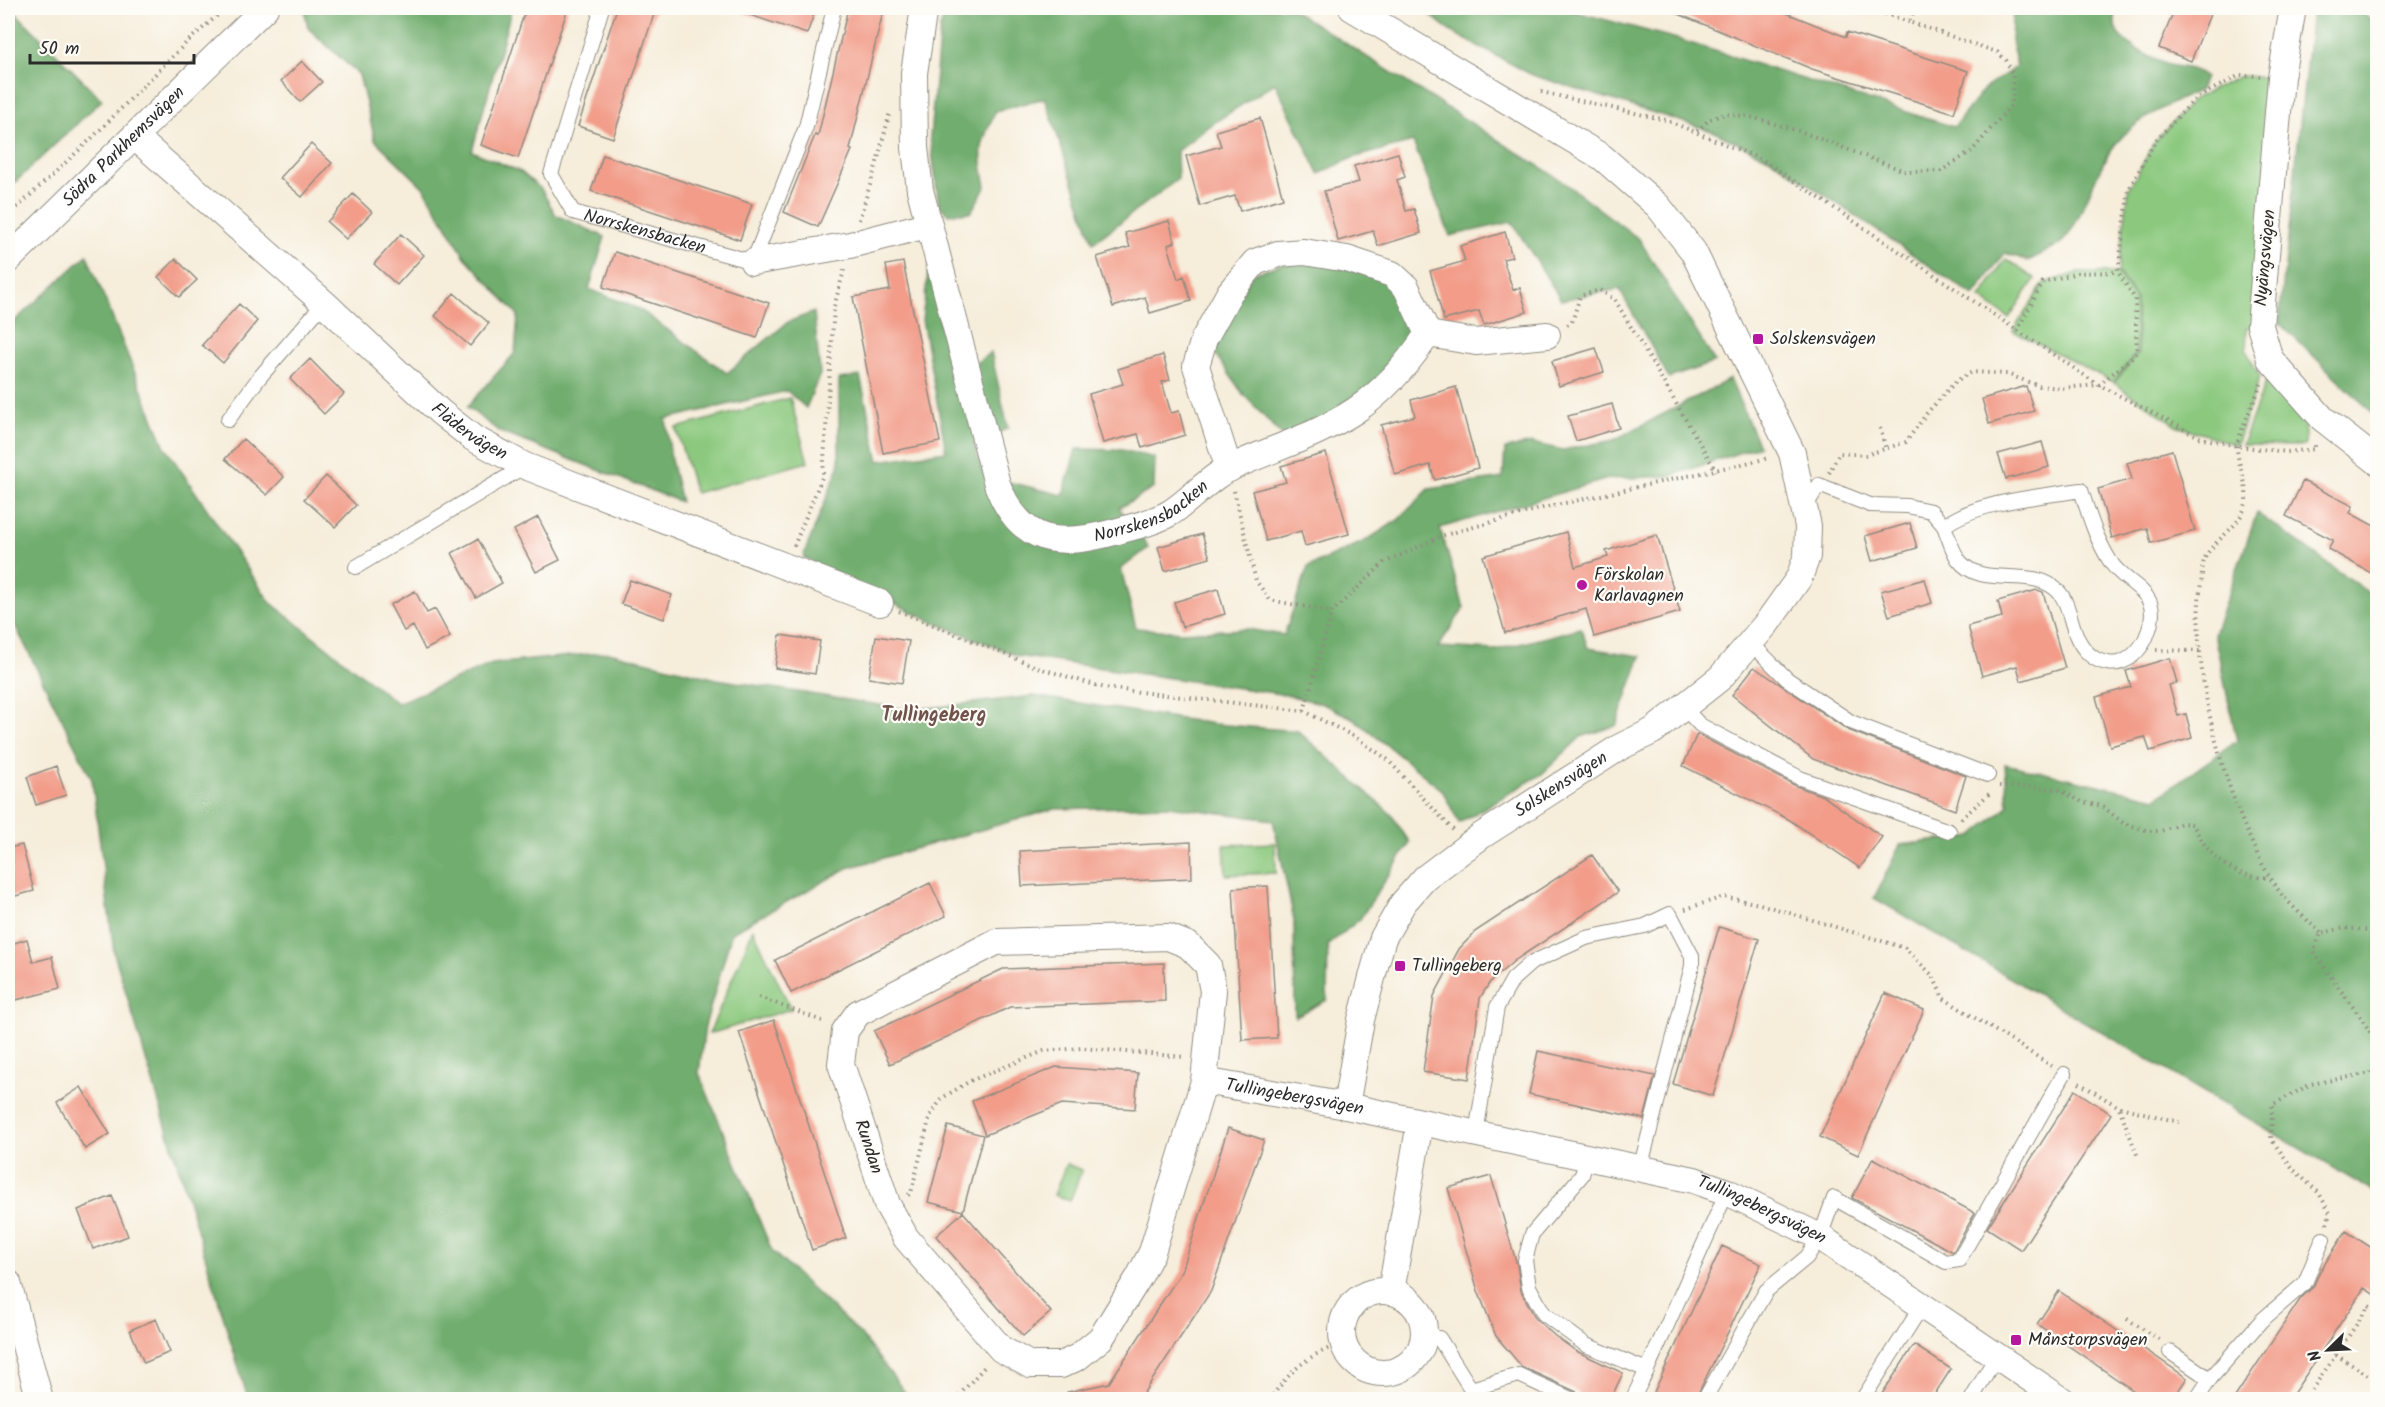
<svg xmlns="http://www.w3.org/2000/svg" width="2385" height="1407" font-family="Kalam,sans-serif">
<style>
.green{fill:#8cc97f;stroke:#5c7a55;stroke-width:1.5}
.forest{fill:#71ad6e;stroke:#4e6c4c;stroke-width:1.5}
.building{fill:#f29c89}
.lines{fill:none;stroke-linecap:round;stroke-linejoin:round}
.service-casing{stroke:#908c82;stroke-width:16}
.minor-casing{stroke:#908c82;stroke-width:28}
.path{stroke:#908c82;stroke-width:4;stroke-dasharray:1.5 4.5;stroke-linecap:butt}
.service{stroke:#fff;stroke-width:14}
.minor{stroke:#fff;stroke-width:26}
.poi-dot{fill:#b5179e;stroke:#fdfcf7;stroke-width:2}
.labels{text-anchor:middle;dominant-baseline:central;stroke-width:4.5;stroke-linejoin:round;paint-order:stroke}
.street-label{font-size:18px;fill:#2b2b2b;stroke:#fdfcf7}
.poi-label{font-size:18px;fill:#2b2b2b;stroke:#fdfcf7;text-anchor:start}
.neighbourhood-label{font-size:20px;font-weight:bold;fill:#71534c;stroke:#fdfcf7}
</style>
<rect width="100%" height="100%" fill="#fdfcf7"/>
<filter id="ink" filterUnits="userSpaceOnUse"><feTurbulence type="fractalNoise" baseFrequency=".0167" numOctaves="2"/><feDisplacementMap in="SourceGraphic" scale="12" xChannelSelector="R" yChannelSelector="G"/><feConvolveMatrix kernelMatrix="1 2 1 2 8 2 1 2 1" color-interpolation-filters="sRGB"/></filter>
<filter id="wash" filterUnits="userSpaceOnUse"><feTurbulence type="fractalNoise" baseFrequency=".008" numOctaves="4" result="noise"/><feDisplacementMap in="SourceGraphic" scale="24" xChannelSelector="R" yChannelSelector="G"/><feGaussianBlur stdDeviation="1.35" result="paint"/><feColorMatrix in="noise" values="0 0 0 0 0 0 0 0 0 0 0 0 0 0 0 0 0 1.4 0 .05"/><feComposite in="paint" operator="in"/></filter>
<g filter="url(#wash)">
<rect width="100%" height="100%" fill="#f6edda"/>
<!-- green -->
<path class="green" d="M2240,76L2280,78L2259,327L2247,328L2246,350L2260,377L2236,445L2176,425L2114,383L2138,353L2136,299L2118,272L2129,189L2155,141L2195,98Z
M2006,259L2035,279L2009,318L1980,298Z
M2117,273L2135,299L2136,353L2113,382L2013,331L2044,283L2078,273Z
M2266,381C2293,403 2307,408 2305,446L2242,445Z
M790,398L808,462L695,493L676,428Z
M1275,843L1276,873L1226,875L1224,845Z
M753,929L791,1009L709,1034Z
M1066,1164L1082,1170L1070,1201L1054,1195Z"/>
<!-- forest -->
<path class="forest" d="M8,8H11L102,100L8,189Z
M304,8H512L472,151L521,172L541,189L556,215L605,237L589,289L639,309L727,373L788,322L814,312L820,374L806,408L787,391L666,419L671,460L681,502L500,432L467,407L515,353L518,315L465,257L424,188L375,140L359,75L308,28Z
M947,8H1290L1561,180L1639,239L1715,362L1669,378L1619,289L1561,300L1512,222L1450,236L1413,142L1352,158L1319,174L1275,83L1209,126L1177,151L1178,179L1093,243L1045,98L996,111C980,144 978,150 986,186L971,212L948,214L939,206L930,137L940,28Z
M1422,8H1562L1677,39L1954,127L1984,89L2017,66L2011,40L2013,8H2116C2115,17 2113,27 2119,35C2126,44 2158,63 2169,65C2183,68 2193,67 2205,76L2200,90C2166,106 2130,121 2109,153C2095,173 2079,228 2061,243C2051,250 2039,255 2028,261L2005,253L1974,296L1771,159L1712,131L1532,75L1450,31Z
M2315,8H2357L2377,26V417L2279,323L2312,10Z
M87,255L165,447L270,602L397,703L492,664L609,652L717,679L911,710L1034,696L1214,724L1298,731L1391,814L1410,843L1360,919L1328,945L1327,1000L1295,1017L1294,920L1273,820L1168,806L1054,809L848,868L732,932L705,1026L699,1073L772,1251L861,1335L910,1399H248L114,953L92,780L8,611V327Z
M1301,257L1387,279L1413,314L1414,340L1349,408L1286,440L1243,394L1211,348L1252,274Z
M929,266L953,380L991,352L1008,428L974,445L984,476L1063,495L1076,449L1122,450L1155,458L1154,488L1119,508L1141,534L1148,548L1121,569L1136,628L1181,632L1247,629L1284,635L1308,567L1367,540L1398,520L1429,489L1503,478L1505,449L1532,443L1563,450L1614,440L1730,379L1759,446L1670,476L1608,479L1440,528L1464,608L1438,647L1496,650L1581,628L1588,648L1641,656L1616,726L1581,737L1542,774L1459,823L1442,790L1354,719L1323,704L1287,695L1018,656L928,620L803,557L839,466V379L860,376L879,461L946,451L922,320Z
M2257,513L2377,599V1194L1874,898L1900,845L1972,836L2008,806L2005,764L2156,798L2237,741L2214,634Z"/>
<g id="blocks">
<!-- building -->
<path class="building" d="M526,8H568L518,158L481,145Z
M617,8H656L613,138L578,126Z
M738,8H816L807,34L738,11Z
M848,8H884L850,149L852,150L818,227L784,212L815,135L818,136Z
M1664,8H1774L1846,37L1847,32L1968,71L1954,113L1812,69Z
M2175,8H2200L2211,12L2191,61L2159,48Z
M302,61L322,82L300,102L281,81Z
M1260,118L1283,198L1240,211L1235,196L1200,206L1186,156L1221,146L1216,131Z
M311,144L332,163L302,197L280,178Z
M1398,153L1405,177L1397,180L1406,211L1414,209L1421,233L1378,246L1373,231L1338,241L1324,191L1359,182L1354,166Z
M603,155L752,204L740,240L591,191Z
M353,194L372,212L346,239L327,222Z
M1169,221L1175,242L1168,245L1178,279L1184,276L1191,301L1150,313L1145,297L1113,307L1097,257L1130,247L1125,233Z
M1505,232L1512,257L1503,259L1513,290L1520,288L1527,312L1484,325L1479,311L1444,320L1430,271L1465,261L1460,246Z
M401,234L424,255L397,285L374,264Z
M615,252L769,303L757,338L603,287Z
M176,259L197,280L179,297L158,277Z
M903,262L940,442L883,453L853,297L890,290L886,265Z
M454,293L489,323L470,346L435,316Z
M239,304L257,321L223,363L202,345Z
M1596,348L1604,372L1559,386L1552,361Z
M1163,355L1170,380L1162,382L1171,413L1179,411L1185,435L1142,448L1138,434L1103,443L1089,394L1123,384L1118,369Z
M310,359L344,394L324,414L290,379Z
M2026,386L2034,411L1989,424L1982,399Z
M1456,387L1478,468L1435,480L1430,465L1395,475L1381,425L1415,416L1411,400Z
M1612,404L1619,428L1576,441L1568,416Z
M243,439L284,477L267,495L225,459Z
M2042,442L2049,467L2006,479L1998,454Z
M2172,450L2195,531L2151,543L2147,528L2112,538L2098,489L2132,479L2127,463Z
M1326,453L1349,534L1305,546L1301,531L1266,541L1252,491L1286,482L1281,466Z
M326,476L356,505L335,527L304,499Z
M2303,481L2353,506L2350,513L2378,528V577L2328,549L2333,540L2286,516Z
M538,517L560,560L536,572L514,530Z
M1910,523L1917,548L1872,561L1865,536Z
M1566,532L1575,567L1608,557L1606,551L1657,535L1680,612L1594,637L1586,609L1505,633L1483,556Z
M1202,534L1210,558L1165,571L1158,547Z
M478,539L502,583L476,598L452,553Z
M1925,579L1932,603L1889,616L1881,591Z
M630,580L672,595L664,619L621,604Z
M1218,589L1225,614L1182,627L1174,602Z
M2037,590L2043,592L2065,668L2021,681L2017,666L1982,676L1968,626L2002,617L1998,601Z
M415,591L427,613L435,609L450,637L425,650L413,626L404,631L390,605Z
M780,635L820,641L815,674L775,668Z
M876,636L909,641L902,683L869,678Z
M2170,658L2177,683L2169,685L2178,716L2186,714L2192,738L2150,751L2145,737L2110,746L2096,697L2131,687L2126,671Z
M1754,667L1848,730L1966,776L1955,810L1813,759L1732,695Z
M1697,734L1796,786L1823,796L1882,837L1860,868L1788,819L1683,766Z
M56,766L66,795L36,805L27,777Z
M1191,842L1192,878L1022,886L1020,851Z
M22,845L34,891L8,898V848Z
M1592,855L1618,892L1514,961L1490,982L1480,998L1469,1079L1423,1072L1434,996L1459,949L1476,931Z
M930,883L946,916L791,993L775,960Z
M1268,886L1277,1038L1242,1040L1233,888Z
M1719,927L1759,939L1713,1096L1673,1084Z
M27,939L33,962L52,957L60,989L12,1001L8,984V945Z
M1164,963L1165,1001L1010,1007L890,1064L874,1031L1003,969Z
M1885,993L1924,1010L1858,1155L1820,1137Z
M774,1020L846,1238L812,1250L739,1032Z
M1538,1051L1655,1076L1644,1119L1529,1094Z
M1056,1067L1138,1073L1135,1109L1062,1104L985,1135L972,1101Z
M81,1087L110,1134L85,1149L57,1103Z
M2075,1090L2111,1114L2021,1250L1987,1228Z
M948,1126L983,1135L963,1211L928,1202Z
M1228,1128L1264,1140L1211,1291L1139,1400H1068L1067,1392L1109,1383L1182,1271Z
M1873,1158L1975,1213L1953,1252L1852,1198Z
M1491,1176L1517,1265L1521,1291L1536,1319L1555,1336L1576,1351L1623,1373L1610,1400H1582L1577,1392L1522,1367L1496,1336L1478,1291L1448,1188Z
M112,1196L128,1236L93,1249L78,1210Z
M963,1212L1051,1312L1023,1336L936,1236Z
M2346,1231L2378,1252V1297L2364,1288L2289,1400H2233L2301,1298L2313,1287L2320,1271Z
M1722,1246L1761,1264L1695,1400H1670L1654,1392Z
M2059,1291L2187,1378L2172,1400H2147L2037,1324Z
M156,1319L170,1352L144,1363L130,1330Z
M1914,1345L1951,1369L1931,1400H1878Z"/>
</g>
</g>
<g filter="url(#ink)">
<use href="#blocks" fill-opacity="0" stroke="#908c82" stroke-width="1.5"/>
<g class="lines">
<defs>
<g id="service">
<path id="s1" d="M602,8L551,174L573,212L753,262L806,127L834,8"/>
<path d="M228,420L259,378L324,303"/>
<path d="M1805,507L1819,485L1870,505L1907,506L1931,511L1944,526C1977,501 2039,497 2081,490C2089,515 2096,539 2110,561C2126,588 2166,589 2147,635C2144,644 2134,657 2124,661C2115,666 2102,663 2094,658C2068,640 2074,607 2058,591C2031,564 1981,591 1958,559C1952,550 1948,536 1944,526"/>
<path d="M356,567L525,466"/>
<path d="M1750,642L1787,679L1851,722L1988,775"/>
<path d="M1682,706L1700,725L1800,778L1949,831"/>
<path d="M1476,1133L1497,1007L1513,979L1531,963L1586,938L1645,926L1670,914L1692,956V966L1640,1169"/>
<path d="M1587,1158L1582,1175L1532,1234L1525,1260L1529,1287L1544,1314L1586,1345L1647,1370L1727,1192"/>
<path d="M1424,1335L1439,1338L1471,1389L1519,1375L1573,1400"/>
<path d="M2170,1352L2210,1379"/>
<path d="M1632,1400L1647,1370"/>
<path d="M1704,1400L1766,1291L1807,1257L1820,1237L1834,1198L1946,1262L1959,1260L2064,1074"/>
<path d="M1862,1400L1922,1306"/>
<path d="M1971,1400L1997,1355"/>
<path d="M2196,1400L2210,1379L2261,1321L2305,1283L2323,1239"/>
</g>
<g id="minor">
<path id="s2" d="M924,8L914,73L915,148L920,190L997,484C1021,547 1061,547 1118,531C1136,526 1154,522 1170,513C1190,501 1207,479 1228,469C1270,449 1317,436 1356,410C1384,391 1409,362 1428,334L1476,342L1547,335"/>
<path d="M2293,8L2281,77L2260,326L2270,359L2322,418L2378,462"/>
<path id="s3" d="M135,137L324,303L440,412L473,438L525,466L880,603"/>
<path id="s4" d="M8,260L265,8"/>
<path d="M753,262L850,245L927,225"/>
<path d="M1229,469L1196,366L1204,339L1230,292L1255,262L1278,254L1304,252L1347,259L1392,274L1406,287L1428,334"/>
<path d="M1168,937L1188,945L1208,965L1213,991L1204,1081L1152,1252L1139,1277L1101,1338L1078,1357L1061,1365H1030L1001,1349L906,1238L887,1204L841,1064L845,1031L858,1013L996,942Z"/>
<path id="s5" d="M1204,1081L1346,1106L1694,1180L1727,1192L1820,1237L2062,1400"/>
<path id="s6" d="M1346,1106L1361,1020L1374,970L1383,938L1403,903L1425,878L1481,836L1620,747L1653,731L1720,678L1767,623L1799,578L1807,556L1808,526L1792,453L1693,251L1658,206L1602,157L1352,8"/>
<path d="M8,1283L40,1400"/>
<circle cx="1383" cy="1332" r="41"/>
<path d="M1391,1292L1420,1122"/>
</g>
</defs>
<!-- service casing -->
<use href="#service" class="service-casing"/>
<!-- minor casing -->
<use href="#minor" class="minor-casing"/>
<!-- path -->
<path class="path" d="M1868,8L1909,22
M1541,92L1666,120L1761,159L2099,385L2201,438L2237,446L2287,452L2315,449V443
M1697,131L1710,119L1725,114L1751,117L1802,132L1907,172L1941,171L1972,151L2012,104L2013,75L2006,60L1997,52L1909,22L1915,8
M8,216L91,139L187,42L226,8
M859,220L876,166L890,112
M1567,325L1572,322L1580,296L1600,290L1615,300L1716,471
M2017,331L2043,282L2077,273L2118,272
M2261,384C2256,397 2237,437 2237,448C2238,469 2250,485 2245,506C2239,529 2213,539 2204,560C2202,567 2202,576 2201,583C2188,668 2226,802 2269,876C2282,899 2303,916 2321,933
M1880,428L1886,450
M1829,473L1839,453L1866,455L1906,442L1927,413L1956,381L1972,372L2007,374L2039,386L2062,388L2099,385L2137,353L2135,299L2118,272L2129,189L2155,141L2195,99L2240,75L2260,76
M1234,491L1256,581L1270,600L1332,612
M794,546L823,475L834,307L844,270
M899,611L1039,668L1105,688L1304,711L1355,737L1387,759L1453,830
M2156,650L2200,651
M1304,711L1332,612L1384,563L1441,536L1543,508L1769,458
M1999,786L2058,789L2082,802L2102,806L2123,823L2149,831H2161L2182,823L2192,824C2198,832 2201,840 2207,848C2222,867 2247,880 2270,877
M1961,819L1991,792
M1685,909L1724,897L1760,904L1905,948L1933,976L1943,998L2052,1066
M2378,931L2345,928L2321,933L2314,950C2325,974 2376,1032 2378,1049
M759,997L825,1022
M2079,1083L2119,1107L2138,1157
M2120,1107L2179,1122
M908,1195L911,1193L930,1116L942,1098L970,1081L1044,1051L1082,1048L1185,1057
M2327,1224L2330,1213L2319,1193L2294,1170L2271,1139L2272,1105L2311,1084L2371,1073L2378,1056
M2127,1319L2160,1340
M2336,1355L2378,1381
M955,1400L986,1365
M1269,1400C1293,1368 1306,1356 1343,1343
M2305,1400L2369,1306L2378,1312"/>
<!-- service -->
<use href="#service" class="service"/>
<!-- minor -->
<use href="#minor" class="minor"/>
</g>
</g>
<!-- markers -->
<g class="poi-dot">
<rect x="1752" y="333" width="12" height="12" rx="3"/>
<circle cx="1582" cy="585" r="6"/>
<rect x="1394" y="960" width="12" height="12" rx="3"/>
<rect x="2010" y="1334" width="12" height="12" rx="3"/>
</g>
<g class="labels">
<!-- street labels -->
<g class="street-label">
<text stroke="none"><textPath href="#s4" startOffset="162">Södra Parkhemsvägen</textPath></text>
<text stroke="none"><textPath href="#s1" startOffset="292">Norrskensbacken</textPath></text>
<text transform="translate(2266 258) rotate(-85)">Nyängsvägen</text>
<text stroke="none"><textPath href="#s3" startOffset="446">Flädervägen</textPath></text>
<text stroke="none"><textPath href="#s2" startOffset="674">Norrskensbacken</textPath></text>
<text stroke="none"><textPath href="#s6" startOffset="411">Solskensvägen</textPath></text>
<text stroke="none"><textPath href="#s5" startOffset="92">Tullingebergsvägen</textPath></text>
<text transform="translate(868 1147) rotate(72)">Rundan</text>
<text stroke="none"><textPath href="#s5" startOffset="574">Tullingebergsvägen</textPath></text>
</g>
<!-- poi labels -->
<g class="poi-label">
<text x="1770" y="339">Solskensvägen</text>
<text x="1594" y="575">Förskolan<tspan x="1594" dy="21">Karlavagnen</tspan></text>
<text x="1412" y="966">Tullingeberg</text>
<text x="2028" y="1340">Månstorpsvägen</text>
</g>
<!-- neighbourhood labels -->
<g class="neighbourhood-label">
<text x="934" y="716">Tullingeberg</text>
</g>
</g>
<!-- margin -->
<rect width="2385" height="1407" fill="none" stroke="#fdfcf7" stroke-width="30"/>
<!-- north arrow -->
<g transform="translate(2328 1350) rotate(246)" stroke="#fdfcf7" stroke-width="4.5" paint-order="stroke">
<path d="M0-4.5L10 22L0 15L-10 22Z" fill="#2b2b2b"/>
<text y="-9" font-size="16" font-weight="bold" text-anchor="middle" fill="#2b2b2b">N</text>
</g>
<!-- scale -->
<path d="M30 54v9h164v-9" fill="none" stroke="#2b2b2b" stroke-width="3"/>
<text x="39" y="54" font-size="18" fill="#2b2b2b" stroke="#fdfcf7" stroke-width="4.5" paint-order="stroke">50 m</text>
</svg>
